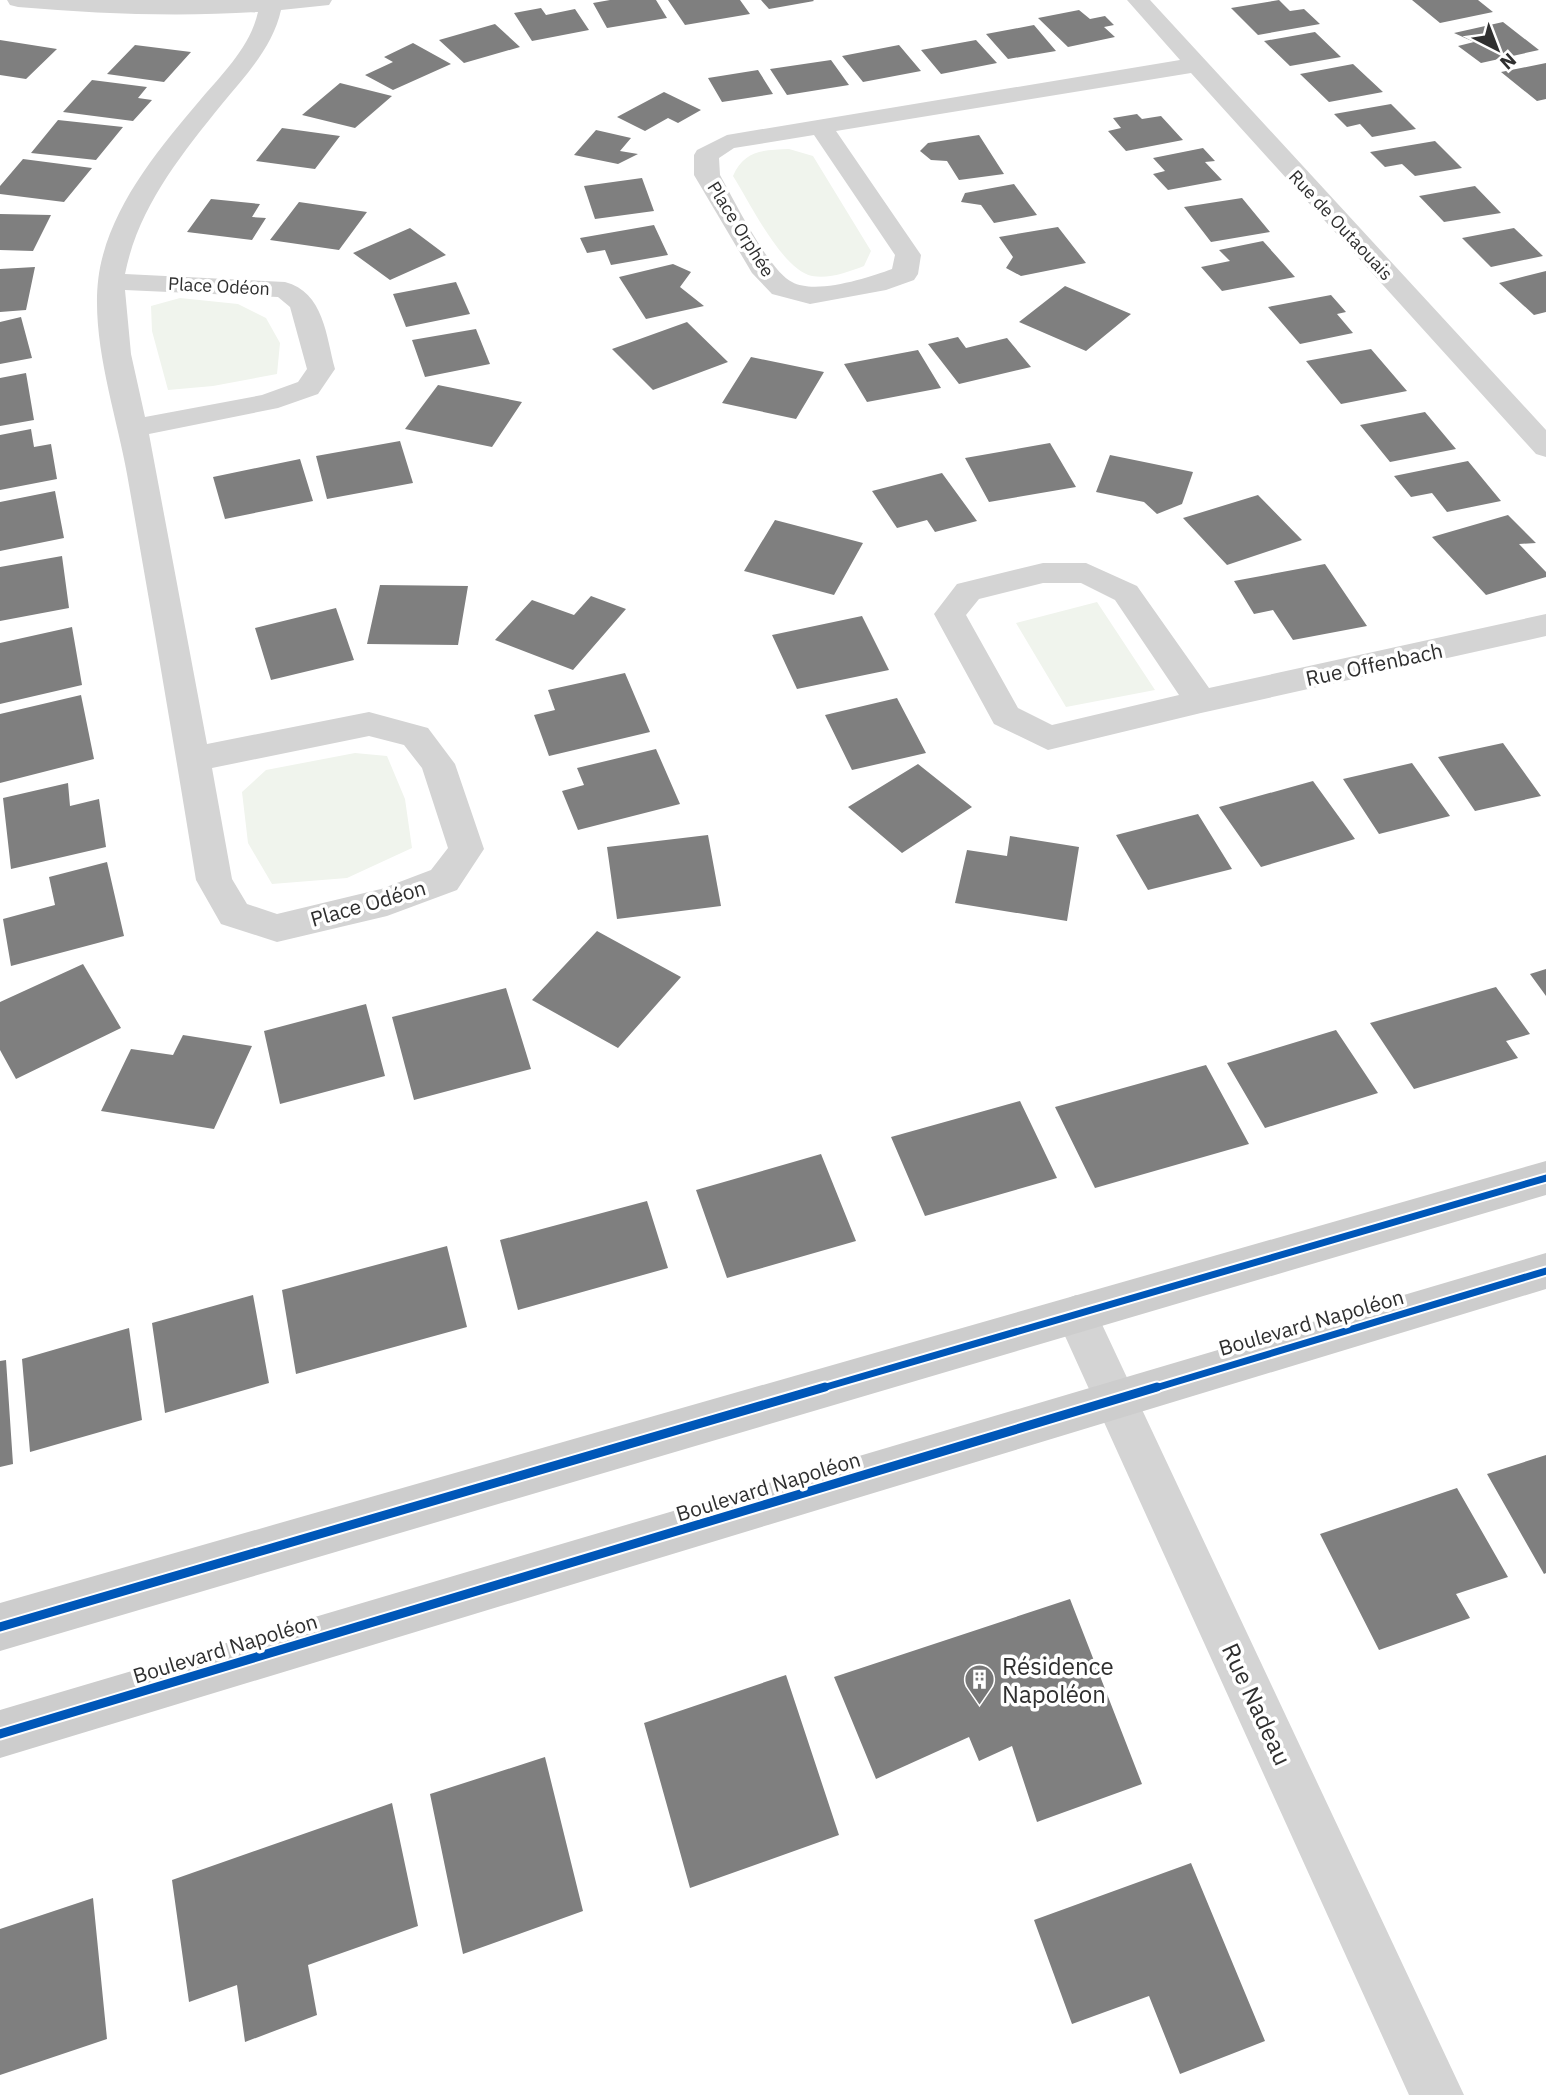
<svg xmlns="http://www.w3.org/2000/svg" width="1546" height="2095" font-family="'IBM Plex Sans',sans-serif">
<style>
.green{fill:#f0f4ed}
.building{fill:#7f7f7f}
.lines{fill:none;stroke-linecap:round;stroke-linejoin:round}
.street{fill:#d4d4d4;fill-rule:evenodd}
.secondary{fill:#cdcdcd;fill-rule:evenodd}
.cycleway-far1-casing{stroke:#fff;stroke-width:11}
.cycleway-casing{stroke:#fff;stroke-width:13}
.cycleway-far1{stroke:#0057b8;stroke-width:7}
.cycleway{stroke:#0057b8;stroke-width:9}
.labels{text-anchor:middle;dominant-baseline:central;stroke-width:7;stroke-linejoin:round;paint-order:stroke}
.far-street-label{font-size:18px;fill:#2f2f2f;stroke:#fff}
.street-label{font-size:21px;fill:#2f2f2f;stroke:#fff}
.near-poi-label{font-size:24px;fill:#2f2f2f;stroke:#fff;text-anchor:start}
.near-street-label{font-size:24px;fill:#2f2f2f;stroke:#fff}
</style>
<rect width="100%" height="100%" fill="#fff"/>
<!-- green -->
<path class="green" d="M789,149L813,156L871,251L864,266C848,272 830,279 812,276C782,270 749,201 733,176C744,150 764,150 789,149Z
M180,298L238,304L266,318L280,343L277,374L213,386L168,390L152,331L151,306Z
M1097,602L1155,690L1066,707L1016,623Z
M355,753L387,756L405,799L412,848L347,878L272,884L248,843L242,792L266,770Z"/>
<!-- building -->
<path class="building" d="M610,0H656L667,18L607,28L593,3Z
M668,0H740L750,14L685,25Z
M761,0H813L814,1L769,9Z
M1279,0L1290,11L1304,9L1320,24L1258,35L1231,8Z
M1412,0H1478L1493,12L1440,23Z
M541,8L546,15L575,9L589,30L532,41L514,13Z
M1079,10L1090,19L1105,16L1114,25L1104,27L1115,37L1068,47L1038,18Z
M1503,22L1539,50L1481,63L1458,46L1474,42L1454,33Z
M495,24L520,47L464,63L439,40Z
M1034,25L1056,51L1008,59L986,34Z
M1315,32L1341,57L1290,66L1264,41Z
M0,40L57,49L26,79L0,75Z
M976,40L997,63L941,74L921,50Z
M413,43L451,64L393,90L365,75L393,62L384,57Z
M135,45L191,52L164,82L107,74Z
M899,45L921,71L863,82L842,56Z
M831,60L849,85L787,95L770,69Z
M1546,63V99L1537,101L1501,72Z
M1353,64L1383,92L1329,102L1300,74Z
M758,70L773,94L722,102L708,78Z
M92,80L147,87L138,98L152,100L133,121L63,112Z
M340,83L392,96L355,128L302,115Z
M664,92L701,110L678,123L668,118L645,131L617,117Z
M1391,104L1416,129L1372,137L1360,124L1347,127L1334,114Z
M1137,114L1142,119L1161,116L1183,140L1126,151L1108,131L1121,128L1113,118Z
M58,120L123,127L96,160L31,153Z
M282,128L340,136L315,169L256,161Z
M596,130L631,138L620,151L638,154L618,164L574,155Z
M979,135L1004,174L959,180L947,161L931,160L920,151L928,143Z
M1435,141L1462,168L1415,176L1402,164L1385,167L1370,152Z
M1203,148L1215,161L1205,162L1222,180L1168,190L1153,174L1165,171L1153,158Z
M23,159L92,168L64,202L0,194V186Z
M642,178L654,211L595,219L584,186Z
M1014,184L1037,215L994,223L981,205L961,202L965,193Z
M1475,186L1501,213L1444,222L1419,196Z
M1242,198L1270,232L1211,242L1184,207Z
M211,199L260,204L252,217L266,218L252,240L187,232Z
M299,202L367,212L339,250L270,240Z
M0,214L51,215L33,251L0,250Z
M654,225L668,255L611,265L605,250L587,253L580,238Z
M1058,227L1086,263L1021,276L1006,268L1013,257L999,237Z
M410,228L446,255L390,280L353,253Z
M1514,228L1543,256L1491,267L1462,238Z
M1263,241L1295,277L1222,291L1201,267L1230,261L1219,250Z
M673,264L691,272L680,287L704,306L646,319L619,277Z
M35,267L26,310L0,312V269Z
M1546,271V312L1534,315L1499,283Z
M456,282L470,314L406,327L393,294Z
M1065,286L1131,314L1086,351L1019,322Z
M1331,295L1346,312L1337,314L1353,333L1300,344L1268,307Z
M21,317L32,358L0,364V322Z
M687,322L728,362L653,390L612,349Z
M476,329L490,364L425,377L412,340Z
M958,337L966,348L1007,338L1031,367L959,384L928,344Z
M1371,349L1407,391L1341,404L1306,361Z
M918,350L941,388L867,402L844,364Z
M751,357L824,372L796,419L722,403Z
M26,373L34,420L0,426V378Z
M438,385L522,402L492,447L405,429Z
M1425,412L1456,449L1390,462L1360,425Z
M31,429L34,447L51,444L57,479L0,490V435Z
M400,441L413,483L327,499L316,456Z
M1050,443L1076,487L989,502L965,458Z
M1110,455L1193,472L1182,504L1157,514L1144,502L1096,492Z
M300,459L313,501L225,519L213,477Z
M1468,461L1501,501L1447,512L1432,493L1411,497L1394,476Z
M942,473L977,521L935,532L927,520L897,528L872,491Z
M55,491L64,538L0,551V502Z
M1258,495L1302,540L1227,565L1183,518Z
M1508,515L1536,543L1519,544L1546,572V577L1486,595L1432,537Z
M775,520L863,543L834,595L744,571Z
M62,556L69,608L0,621V567Z
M1325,564L1367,626L1293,640L1273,610L1254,614L1234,581Z
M380,585L468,586L458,645L367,644Z
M591,596L626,609L573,670L495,640L532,600L574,615Z
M336,608L354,660L271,680L255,628Z
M862,616L889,670L797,689L772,635Z
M72,627L82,685L0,704V643Z
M625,673L650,732L549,756L534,715L555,710L548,690Z
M81,695L94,759L0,783V714Z
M897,698L926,753L852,770L825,715Z
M1503,743L1541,796L1475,811L1438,757Z
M656,749L680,804L578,830L562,791L584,785L577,768Z
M1412,763L1450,816L1379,834L1343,779Z
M918,764L972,807L902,853L848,807Z
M1313,781L1355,839L1261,867L1219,807Z
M68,783L70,806L99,799L106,847L11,869L3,798Z
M1198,814L1232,869L1148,890L1116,835Z
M708,835L721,906L617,919L607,847Z
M1010,836L1079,847L1067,921L955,903L967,850L1007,856Z
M107,862L124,936L11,966L3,919L55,905L49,877Z
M597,931L681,977L618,1048L532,1000Z
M83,964L121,1028L16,1079L0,1050V1002Z
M1546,969V996L1530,974Z
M1496,987L1530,1034L1506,1041L1518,1058L1414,1089L1370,1023Z
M506,988L531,1069L414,1100L392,1017Z
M366,1004L385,1076L280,1104L264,1031Z
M1336,1030L1378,1093L1265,1128L1227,1063Z
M183,1035L252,1046L214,1129L101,1111L131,1049L173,1055Z
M1206,1065L1249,1144L1095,1188L1055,1107Z
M1020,1101L1057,1178L925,1216L891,1137Z
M821,1154L856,1241L727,1278L696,1190Z
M647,1201L668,1268L518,1310L500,1240Z
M447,1246L467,1327L296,1374L282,1290Z
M253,1295L269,1383L165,1413L152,1323Z
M129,1328L142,1420L30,1452L22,1359Z
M6,1360L13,1464L0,1467V1361Z
M1546,1455V1573L1544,1574L1487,1474Z
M1457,1488L1508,1577L1456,1594L1470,1618L1379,1650L1320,1534Z
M1070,1599L1142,1784L1037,1822L1012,1746L979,1761L969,1737L876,1779L834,1677Z
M786,1675L839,1835L690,1888L644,1723Z
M545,1757L583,1911L463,1954L430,1794Z
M392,1803L418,1926L308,1965L317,2015L245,2042L237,1985L189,2002L172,1880Z
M1191,1863L1265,2041L1180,2074L1149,1996L1072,2024L1034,1920Z
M93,1898L107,2039L0,2075V1929Z"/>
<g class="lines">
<!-- street -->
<path class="street" d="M7,0H332L329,5L281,10C273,47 245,76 222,104C180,156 138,208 125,274L285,282C324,292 326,336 335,369L318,394L278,408L149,434L207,744L369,712L428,728L455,764L484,849L457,890L387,916L277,942L221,924L196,880C174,744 151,609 127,474C115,407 84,322 103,255C119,196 162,145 201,99C223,73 250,47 258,12C178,17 98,14 18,7L10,5ZM125,290L278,297L290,307L307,369L298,382L262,395L145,417L131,354ZM369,736L404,745L422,768L448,848L431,870L381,889L277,914L247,904L232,879L212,768Z
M1127,0H1150L1546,430V457L1536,454L1191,73L836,131L921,255L918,274L914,280L886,290L810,304L772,294L752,273L694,175V155L697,150L727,135L1180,60ZM814,135L895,255L892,269C868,278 815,295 792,282C769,271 734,200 720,175L719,158L734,148Z
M1043,563H1086L1137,586L1209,688L1546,614V636L1201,713L1048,750L994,724L934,614L957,584ZM1043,583H1081L1115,600L1179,695L1052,725L1018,708L966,615L979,599Z
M1076,1295L1091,1301L1464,2095H1409L1055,1314L1061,1301Z"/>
<!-- secondary -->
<path class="secondary" d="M1546,1161V1195L0,1651V1603Z
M1546,1253V1289L0,1758V1710Z"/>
<defs>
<path id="cycleway-far1" d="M819,1389L1546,1178
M1152,1389L1546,1271"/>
<path id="cycleway" d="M0,1627L825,1387
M0,1734L1157,1387"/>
</defs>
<!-- cycleway-far1 casing -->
<use href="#cycleway-far1" class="cycleway-far1-casing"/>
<!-- cycleway casing -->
<use href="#cycleway" class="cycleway-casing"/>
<!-- cycleway-far1 -->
<use href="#cycleway-far1" class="cycleway-far1"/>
<!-- cycleway -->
<use href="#cycleway" class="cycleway"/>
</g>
<!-- icons -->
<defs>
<symbol id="building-pin" viewBox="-11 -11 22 30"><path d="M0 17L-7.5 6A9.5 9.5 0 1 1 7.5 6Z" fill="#787878" stroke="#fff"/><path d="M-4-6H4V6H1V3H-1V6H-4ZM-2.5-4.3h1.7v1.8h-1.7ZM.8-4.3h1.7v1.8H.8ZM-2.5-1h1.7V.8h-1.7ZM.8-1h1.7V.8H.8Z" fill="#fff"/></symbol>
</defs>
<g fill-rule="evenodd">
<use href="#building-pin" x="962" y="1662" width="35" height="47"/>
</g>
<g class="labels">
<!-- far-street labels -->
<g class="far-street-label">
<text transform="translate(1341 225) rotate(47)">Rue de Outaouais</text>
<text transform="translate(741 229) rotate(58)">Place Orphée</text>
<text transform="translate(219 286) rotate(3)">Place Odéon</text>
</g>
<!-- street labels -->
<g class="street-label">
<text transform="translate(1374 664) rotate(-12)">Rue Offenbach</text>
<text transform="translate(368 903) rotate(-16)">Place Odéon</text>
<text transform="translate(1311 1322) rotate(-16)">Boulevard Napoléon</text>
<text transform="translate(768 1486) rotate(-17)">Boulevard Napoléon</text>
<text transform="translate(225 1648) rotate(-17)">Boulevard Napoléon</text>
</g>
<!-- near-poi labels -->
<g class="near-poi-label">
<text x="1002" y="1666">Résidence<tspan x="1002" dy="28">Napoléon</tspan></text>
</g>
<!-- near-street labels -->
<g class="near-street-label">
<text transform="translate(1257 1704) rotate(65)">Rue Nadeau</text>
</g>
</g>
<!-- north arrow -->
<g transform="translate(1497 49) rotate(138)" stroke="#ffffff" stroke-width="5" paint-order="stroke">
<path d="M0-5L12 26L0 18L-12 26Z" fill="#2f2f2f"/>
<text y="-10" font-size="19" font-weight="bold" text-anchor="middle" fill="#2f2f2f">N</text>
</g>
</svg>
